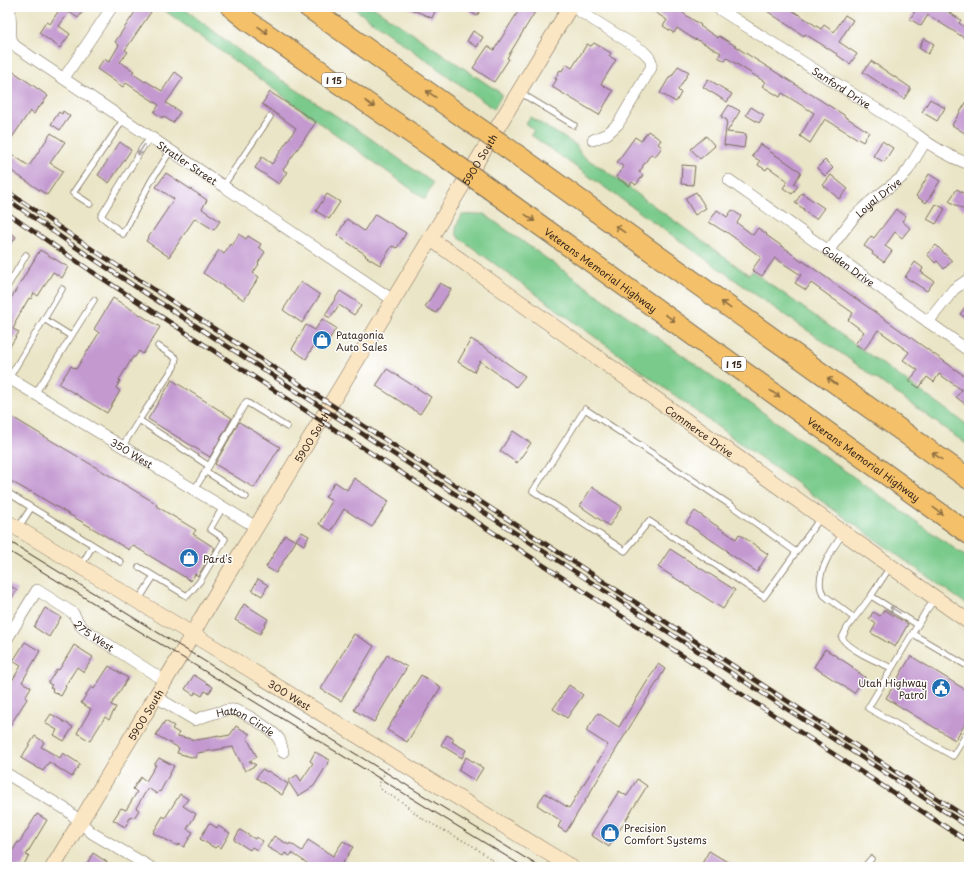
<svg xmlns="http://www.w3.org/2000/svg" width="976" height="874" font-family="'Playpen Sans',sans-serif">
<style>
.green{fill:#79ca8b;stroke:#5a7a54}
.building{fill:#c399d0}
.lines{fill:none;stroke-linecap:round;stroke-linejoin:round}
.lane-casing{stroke:#786b59;stroke-width:7}
.street-casing{stroke:#786b59;stroke-width:12}
.secondary-casing{stroke:#786b59;stroke-width:16}
.highway-casing{stroke:#786b59;stroke-width:22}
.path{stroke:#786b59;stroke-width:1.5;stroke-dasharray:1 3;stroke-linecap:butt}
.lane{stroke:#fff;stroke-width:5.5}
.street{stroke:#fff;stroke-width:11}
.secondary{stroke:#fbe6c4;stroke-width:15}
.highway{stroke:#f4c16b;stroke-width:20}
.tram{stroke:#3b2a1e;stroke-width:1}
.rail-casing{stroke:#3b2a1e;stroke-width:4.5}
.rail{stroke:#fff;stroke-width:3;stroke-dasharray:9;stroke-linecap:butt}
.highway-bridge-casing{stroke:#786b59;stroke-width:22;stroke-linecap:butt}
.highway-bridge{stroke:#f4c16b;stroke-width:20}
.oneway{stroke:#8e6e41}
.oneway2{stroke:#a79f9a}
.labels{text-anchor:middle;dominant-baseline:central;stroke-width:3;stroke-linejoin:round;paint-order:stroke}
.shield{fill:#fff;stroke:#766a62;stroke-width:1}
.shield-label{font-size:9px;font-weight:bold;fill:#3b2a1e}
.street-label{font-size:10px;fill:#3b2a1e;stroke:#fff}
.poi-label{font-size:10px;fill:#3b2a1e;stroke:#fff;text-anchor:start}
</style>
<rect width="100%" height="100%" fill="#fff"/>
<filter id="ink" filterUnits="userSpaceOnUse"><feTurbulence type="fractalNoise" baseFrequency=".025" numOctaves="2"/><feDisplacementMap in="SourceGraphic" scale="8" xChannelSelector="R" yChannelSelector="G"/><feConvolveMatrix kernelMatrix="1 2 1 2 8 2 1 2 1" color-interpolation-filters="sRGB"/></filter>
<filter id="wash" filterUnits="userSpaceOnUse"><feTurbulence type="fractalNoise" baseFrequency=".012" numOctaves="4" result="noise"/><feDisplacementMap in="SourceGraphic" scale="16" xChannelSelector="R" yChannelSelector="G"/><feGaussianBlur stdDeviation="0.9" result="paint"/><feColorMatrix in="noise" values="0 0 0 0 0 0 0 0 0 0 0 0 0 0 0 0 0 1.4 0 .05"/><feComposite in="paint" operator="in"/></filter>
<g filter="url(#wash)">
<rect width="100%" height="100%" fill="#eae5c6"/>
<!-- green -->
<path class="green" d="M160,7H182L254,62L367,136L433,183L425,199Z
M352,7H373L502,94L494,109Z
M530,117L576,145L580,153L584,157L603,169L749,275L752,271L969,426V446L845,356L776,309L531,135L534,130L526,124Z
M484,214L969,559V606L733,438L458,237C453,229 458,223 462,215Z"/>
<g id="blocks">
<!-- building -->
<path class="building" d="M61,7H80L84,10L78,18L69,12L59,26L70,34L60,48L39,33L46,22L50,24Z
M406,7H437L432,18Z
M463,7H482L477,16Z
M521,7H538L507,58L509,59L494,82L473,68L488,46L494,50Z
M647,7H676L683,12V13L687,16L701,25L700,26L718,38L719,36L739,48V49L844,115V116L869,132L863,142L825,119L810,143L800,136L814,113L782,93L780,97L762,86L765,82L727,58L725,61L718,57L721,53L705,44L696,39L695,40L677,28L674,33L663,26L667,20Z
M761,7H787L821,29L824,25L834,32L845,15L853,20L839,42L857,54L850,64L837,55V54L805,34L804,36Z
M915,7H940L961,20L959,23L969,30V41L928,15L921,26L910,19L917,8Z
M144,8L151,12L125,50L128,52L120,62L134,71L132,73L145,82L146,81L162,91L175,72L183,78L166,103L180,112L173,123L163,116L162,118L154,112L159,105L126,83L123,87L97,69L104,59L109,62L119,45L115,42L137,9L141,12Z
M473,31L483,37L477,47L467,41Z
M924,38L934,44L928,54L919,48Z
M594,43L611,53L609,56L616,60L601,84L613,91L599,115L552,87L557,79H555L560,70L562,71L566,64L572,68L587,44L591,46Z
M871,61L911,88L904,99L863,72Z
M678,66L689,72L678,90L681,93L676,102L660,93L670,76H672Z
M14,72L48,96L39,108L38,107L34,114L30,111L7,145V82Z
M708,79L732,94L727,102L703,87Z
M270,92L316,122L283,170L287,172L279,184L255,168L262,157L272,164L296,128L262,104Z
M969,98V130L966,134L952,125Z
M930,99L945,108L937,121L922,112Z
M729,105L740,111L727,132L746,134L744,148L724,145L727,120L721,117Z
M751,107L764,115L759,123L746,115Z
M63,111L70,116L60,130L51,124L59,112L62,114Z
M648,131L661,140L658,144L662,147L655,157L651,154L642,167H643L639,172L643,175L636,185L632,182L629,186L616,177L624,167L617,162L635,137L641,141Z
M51,133L65,142L50,163L63,171L47,195L7,168V151L29,166Z
M706,136L715,146L700,159L691,149Z
M882,141L893,148L884,162L873,156Z
M120,142L131,150L109,183L98,175Z
M760,144L770,150L769,151L785,161L801,172L794,184L798,186L792,194L783,188L788,181L768,167L766,170L758,165L760,161L752,156Z
M825,160L833,168L825,176L817,168Z
M682,165L695,166L693,185L681,184Z
M166,173L207,200L202,209L220,221L214,230L195,218L169,257L146,241L174,199L156,187Z
M929,174L940,181L926,203L916,196Z
M831,175L848,189L839,199L823,185Z
M957,189L969,197V202L964,210L949,201Z
M696,192L706,208L695,215L685,198Z
M802,193L824,208L816,219L803,210L804,209L795,203Z
M327,194L340,202L329,219L316,211Z
M936,204L945,209L936,224L927,219Z
M896,209L906,216L902,221L910,228L902,238L895,232L885,246L892,251L884,262L872,254L873,252L864,246L871,236L874,238Z
M717,210L727,217L732,210L741,216L737,223L753,235L758,228L767,234L766,235L789,251H788L802,262L803,261L969,379V407L956,397L962,390L939,374L934,382L927,377L919,388L909,381L918,370L903,360L909,352L878,330L864,350L855,344L864,332L848,320L853,313L811,283L806,290L795,283L801,275L775,258L762,276L752,270L761,257L725,231V232L709,222Z
M375,214L406,233L397,248L392,246L380,265L365,256L366,255L337,235L347,219L364,231Z
M7,230L16,237L7,249Z
M239,234L246,239L248,236L261,244L259,247L265,252L258,263L259,264L253,273L259,277L244,300L203,273L219,250L224,254L230,244L232,246Z
M936,245L952,261L944,269L937,261L935,263L927,254Z
M40,250L68,267L62,278L53,272L38,296L34,293L31,299L29,298L15,322L16,323L13,329L19,332L7,351V305Z
M915,262L923,268L921,272L934,281L927,291L905,277Z
M301,282L320,295L302,323L283,310Z
M440,283L451,289L436,313L425,307Z
M340,291L359,303V304L361,306L354,315L339,305L330,318L325,315Z
M113,298L160,327L143,354L139,351L135,357H133L119,380L120,381L116,388L120,391L107,413L59,384L71,366L76,369L99,333L94,329Z
M969,302V321L960,314Z
M322,319L336,328L323,350L314,345L306,359L292,349L306,325L315,330Z
M471,339L487,349L525,376L516,387L480,361L474,372L458,362Z
M387,369L431,397L420,414L376,386Z
M172,380L232,418L210,457L148,419Z
M7,414L157,504L156,506L196,530L193,534L215,548L198,576L195,574L191,581L132,545L129,550L30,491V492L7,479Z
M239,422L280,447L254,488L215,464Z
M513,431L531,443L517,463L500,451Z
M354,478L389,501L372,527L344,509L331,531L319,524L332,501L325,497L335,482L347,490Z
M592,487L622,507L609,526L580,506Z
M695,511L736,539L739,534L768,554L757,572L727,552L728,551L686,523Z
M302,532L309,536L304,545L296,540Z
M285,535L296,541L276,573L266,567Z
M670,549L735,590L723,609L658,567Z
M258,579L268,585L262,596L252,590Z
M7,584L17,590L7,605Z
M244,604L268,619L260,634L235,620Z
M45,608L61,617L49,637L34,627Z
M884,610L908,624L895,647L871,633L876,624L869,619L873,612L880,616Z
M354,634L374,646L341,701L321,689Z
M25,642L40,651L22,682L31,687L25,697L27,699L7,730V698L11,692L7,689L21,666L13,661Z
M74,645L93,657L84,672L77,667L65,686L66,687L61,696L52,691L53,689L50,687L52,685L48,683L57,669L59,670Z
M825,649L853,667L852,668L865,677L854,693L814,667Z
M387,655L407,667L374,722L354,710Z
M911,656L969,692V718L955,740L886,698Z
M658,664L665,669L566,832L558,827L561,821L537,805L545,793L569,808L608,745L586,731L598,713L619,727Z
M109,666L128,678L111,705L116,707L109,720L105,717L90,741L77,733L91,709L81,703L91,687L94,689Z
M194,675L213,687L209,693L205,691L202,696L195,692L194,695L185,689Z
M421,675L441,687L407,742L387,730Z
M569,685L583,695L567,718L553,709Z
M51,714L73,727L64,741L54,735L57,730L45,723Z
M165,721L174,726L172,729L179,733L177,736L196,740L209,738V737L219,735V737L230,735L236,726L250,734L247,738L257,757L249,761L256,765L245,771L233,747L197,753L195,758L177,753L179,748L156,735Z
M447,735L454,739L452,742L466,750L462,758L441,745Z
M35,736L44,742L41,747L60,758L63,753L80,764L72,777L49,762L43,771L21,758Z
M315,752L330,760L314,786L298,796L288,781L297,775L301,781L313,763L310,761Z
M466,757L483,768L475,781L458,770Z
M159,758L174,766L160,792L159,791L157,794L148,788L136,808L139,810L134,818L131,816L125,827L113,820L121,808L126,810L137,792L133,789L138,781L141,777L146,781L156,765H154Z
M262,769L267,772L268,771L288,784L282,795L256,778Z
M637,779L647,786L609,847L591,835L619,791L627,796Z
M180,794L188,799L183,806L196,814L187,829L193,832L184,847L179,844L178,846L153,833L163,816L165,818Z
M37,814L47,820L26,855L29,856L22,867H8L12,860L8,858L18,842L19,843Z
M209,823L217,828L218,826L230,833L221,848L217,846L215,848L200,839Z
M240,830L255,839L256,837L263,841L257,850L252,847L250,850L234,840Z
M274,836L289,845L290,843L302,851L308,840L333,856L343,841L353,847L340,867H321L316,864L313,867L292,853L290,856L285,853L283,856L267,847Z
M709,851L736,867H700Z
M93,853L107,862L105,867H85Z"/>
</g>
</g>
<g filter="url(#ink)">
<use href="#blocks" fill-opacity="0" stroke="#786b59" stroke-width="1"/>
<g class="lines">
<defs>
<path id="lane" d="M519,92L574,125
M151,137L143,147L101,216L123,234L151,181L171,150
M223,186L270,117
M90,204L73,193L124,119
M7,287L26,255
M44,319L71,336
M9,378L62,289
M35,394L94,300
M139,420L174,367L176,358L158,346
M122,447L139,420L209,466L194,490
M209,466L246,402L287,427
M205,471L246,497
M7,492L29,506L121,562
M18,528L31,508
M843,534C834,546 811,579 824,595C826,597 829,599 832,601C839,606 846,612 854,618
M796,552L732,506L585,409L533,491L625,551L649,521L764,597L821,517
M81,566L93,545
M890,567L871,596L847,628L842,638C849,650 878,662 892,668
M154,576L187,596L200,581L225,539L210,529L223,507
M871,596L918,625
M935,599L926,611L868,708L953,756L969,730
M138,601L154,576L139,567
M913,634L969,667
M864,867L871,859"/>
<g id="street">
<path id="s1" d="M10,7L11,39L15,46L393,300"/>
<path d="M573,7L643,51C649,57 652,59 651,68L618,124L607,134L593,140"/>
<path id="s2" d="M716,7L916,134C932,147 950,157 969,164"/>
<path d="M64,78L112,7"/>
<path id="s3" d="M729,180L969,351"/>
<path id="s4" d="M828,251L854,217L871,201L901,178L908,170L925,142"/>
<path d="M928,322L954,289L969,279"/>
<path id="s5" d="M7,377L256,527"/>
<path id="s6" d="M7,639L37,590L73,613L80,625L84,629L165,681"/>
<path id="s7" d="M156,697L195,720C205,716 226,708 235,710C244,712 274,731 279,739C281,743 282,748 283,752"/>
<path d="M7,774L67,810L92,833L150,867"/>
</g>
<g id="secondary">
<path id="s8" d="M431,239L969,622"/>
<path id="s9" d="M7,522L192,634L571,867"/>
<path id="s10" d="M53,867L180,656L202,617C325,414 448,211 570,7"/>
</g>
<g id="highway">
<path d="M231,7L248,21L437,151"/>
<path d="M308,7L463,117"/>
<path d="M520,157L969,479"/>
<path id="s11" d="M498,195L969,534"/>
</g>
</defs>
<!-- lane casing -->
<use href="#lane" class="lane-casing"/>
<!-- street casing -->
<use href="#street" class="street-casing"/>
<!-- secondary casing -->
<use href="#secondary" class="secondary-casing"/>
<!-- highway casing -->
<use href="#highway" class="highway-casing"/>
<!-- path -->
<path class="path" d="M388,768L381,779L379,785L380,788L383,791L402,802L421,818L473,846L502,867"/>
<!-- lane -->
<use href="#lane" class="lane"/>
<!-- street -->
<use href="#street" class="street"/>
<!-- secondary -->
<use href="#secondary" class="secondary"/>
<!-- highway -->
<use href="#highway" class="highway"/>
<!-- tram -->
<path class="tram" d="M7,540L540,867
M7,550L524,867"/>
<defs>
<path id="rail" d="M7,191L62,229L101,255L969,819
M7,199L71,244L136,287L969,827
M7,213L91,271L969,842"/>
</defs>
<!-- rail casing -->
<use href="#rail" class="rail-casing"/>
<!-- rail -->
<use href="#rail" class="rail"/>
<defs>
<path id="highway-bridge" d="M463,117L520,157
M437,151L498,195"/>
</defs>
<!-- highway-bridge casing -->
<use href="#highway-bridge" class="highway-bridge-casing"/>
<!-- highway-bridge -->
<use href="#highway-bridge" class="highway-bridge"/>
</g>
<!-- one-way arrows -->
<defs><path id="oneway-shaft" d="M-6 0H5M1.5-3L5.5 0L1.5 3" fill="none" stroke-width="1.6" stroke-linecap="round" stroke-linejoin="round"/></defs>
<g class="oneway">
<use href="#oneway-shaft" transform="translate(263 30) rotate(35)"/>
<use href="#oneway-shaft" transform="translate(431 94) rotate(-145)"/>
<use href="#oneway-shaft" transform="translate(370 104) rotate(35)"/>
<use href="#oneway-shaft" transform="translate(530 218) rotate(36)"/>
<use href="#oneway-shaft" transform="translate(620 229) rotate(-144)"/>
<use href="#oneway-shaft" transform="translate(726 305) rotate(-144)"/>
<use href="#oneway-shaft" transform="translate(670 318) rotate(36)"/>
<use href="#oneway-shaft" transform="translate(832 381) rotate(-144)"/>
<use href="#oneway-shaft" transform="translate(775 394) rotate(36)"/>
<use href="#oneway-shaft" transform="translate(937 456) rotate(-144)"/>
<use href="#oneway-shaft" transform="translate(938 511) rotate(36)"/>
</g>
<g class="oneway2">
<use href="#oneway-shaft" transform="translate(141 150) rotate(122)"/>
<use href="#oneway-shaft" transform="translate(895 610) rotate(-149)"/>
</g>
</g>
<!-- icons -->
<defs>
<symbol id="shop-disc" viewBox="-11 -11 22 22"><circle r="9.5" fill="#1f6fb2" stroke="#fff"/><path d="M-5-2.5h2.3a2.7 3.5 0 0 1 5.4 0H5L5.5 6h-11ZM-1.5-2.5h3a1.5 2.3 0 0 0-3 0Z" fill="#fff"/></symbol>
<symbol id="civic-disc" viewBox="-11 -11 22 22"><circle r="9.5" fill="#1f6fb2" stroke="#fff"/><path d="M-.6-6.5H3V-4.5H.6V-3L4-1V1h2V6H-6V1h2V-1L-.6-3ZM-1.2 2.5V6h2.4V2.5Z" fill="#fff"/></symbol>
</defs>
<g fill-rule="evenodd">
<use href="#shop-disc" x="311" y="329" width="22" height="22"/>
<use href="#shop-disc" x="178" y="547" width="22" height="22"/>
<use href="#civic-disc" x="930" y="677" width="22" height="22"/>
<use href="#shop-disc" x="599" y="822" width="22" height="22"/>
</g>
<g class="labels">
<!-- shield labels -->
<g class="shield">
<rect x="322" y="73" width="24" height="14" rx="3"/>
<rect x="722" y="357" width="24" height="14" rx="3"/>
</g>
<g class="shield-label">
<text x="334" y="80">I 15</text>
<text x="734" y="364">I 15</text>
</g>
<!-- street labels -->
<g class="street-label">
<text stroke="none"><textPath href="#s2" startOffset="149">Sanford Drive</textPath></text>
<text stroke="none"><textPath href="#s10" startOffset="826">5900 South</textPath></text>
<text stroke="none"><textPath href="#s1" startOffset="248">Stratler Street</textPath></text>
<text stroke="none"><textPath href="#s4" startOffset="74">Loyal Drive</textPath></text>
<text stroke="none"><textPath href="#s3" startOffset="147">Golden Drive</textPath></text>
<text stroke="none"><textPath href="#s11" startOffset="127">Veterans Memorial Highway</textPath></text>
<text stroke="none"><textPath href="#s8" startOffset="330">Commerce Drive</textPath></text>
<text stroke="none"><textPath href="#s10" startOffset="502">5900 South</textPath></text>
<text stroke="none"><textPath href="#s5" startOffset="146">350 West</textPath></text>
<text stroke="none"><textPath href="#s11" startOffset="451">Veterans Memorial Highway</textPath></text>
<text stroke="none"><textPath href="#s6" startOffset="132">275 West</textPath></text>
<text stroke="none"><textPath href="#s9" startOffset="331">300 West</textPath></text>
<text stroke="none"><textPath href="#s10" startOffset="178">5900 South</textPath></text>
<text stroke="none"><textPath href="#s7" startOffset="100">Hatton Circle</textPath></text>
</g>
<!-- poi labels -->
<g class="poi-label">
<text x="336" y="334">Patagonia<tspan x="336" dy="12">Auto Sales</tspan></text>
<text x="203" y="558">Pard's</text>
<text x="927" y="682" text-anchor="end">Utah Highway<tspan x="927" dy="12">Patrol</tspan></text>
<text x="624" y="827">Precision<tspan x="624" dy="12">Comfort Systems</tspan></text>
</g>
</g>
<!-- margin -->
<rect width="976" height="874" fill="none" stroke="#fff" stroke-width="24"/>
</svg>
